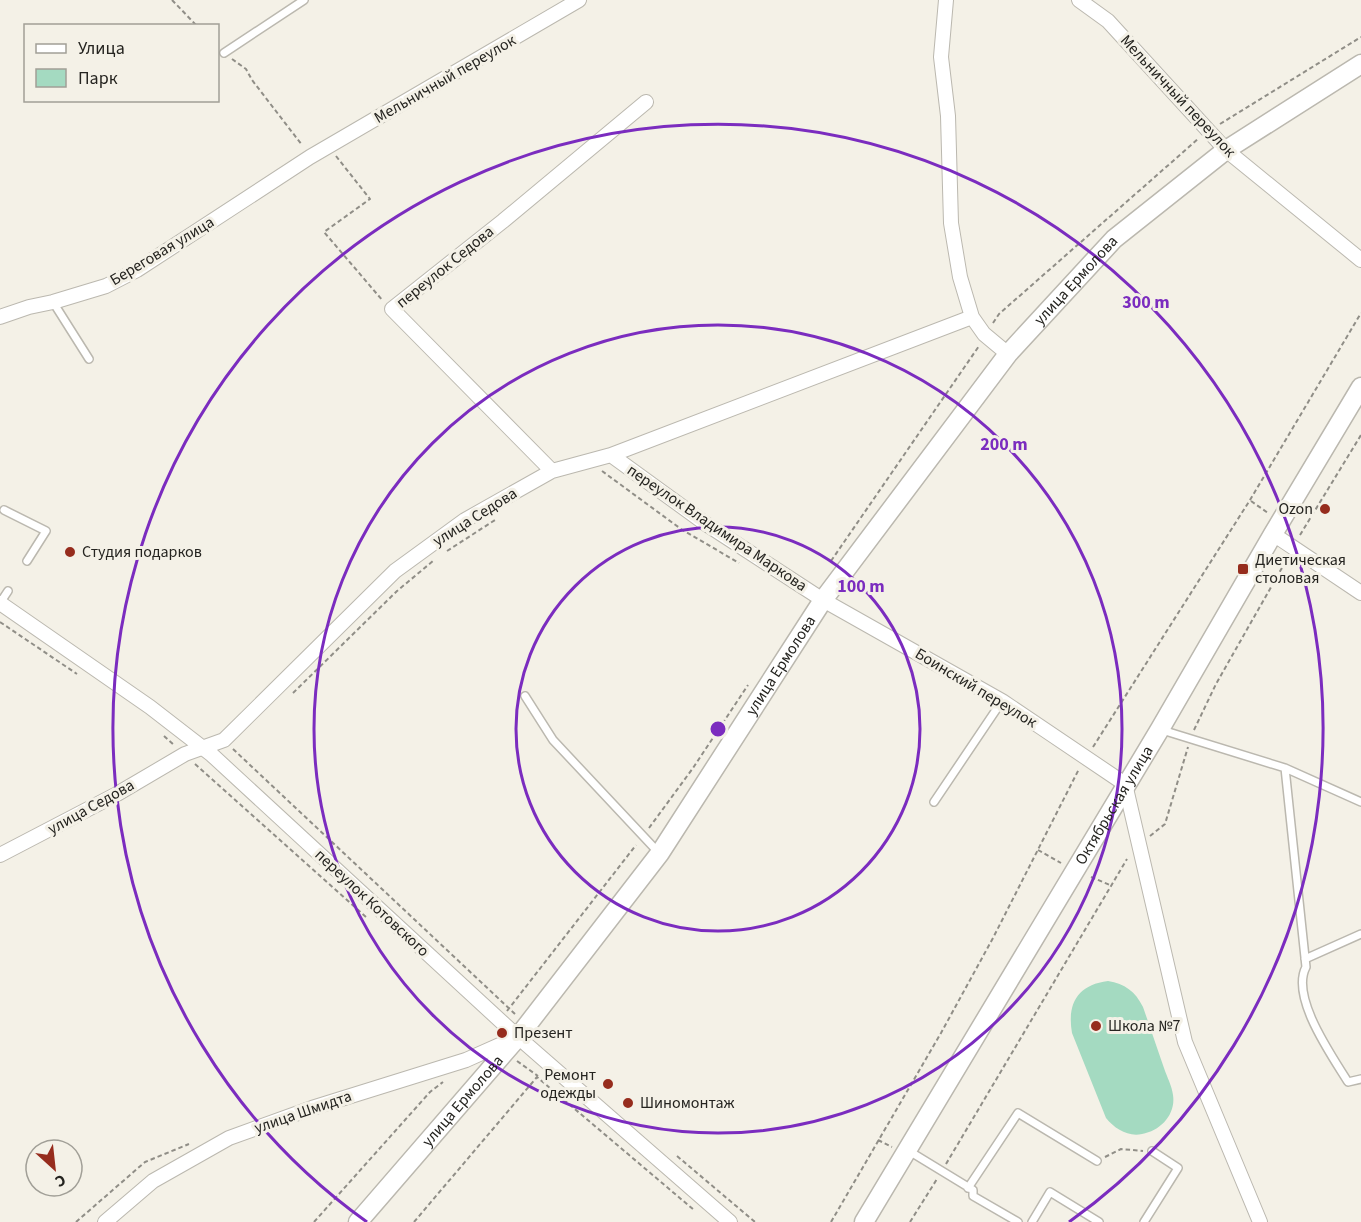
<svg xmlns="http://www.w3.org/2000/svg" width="1361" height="1222" font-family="'Source Sans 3',sans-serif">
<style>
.green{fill:#a4dac1}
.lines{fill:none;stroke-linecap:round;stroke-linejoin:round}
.lane-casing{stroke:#bbb8af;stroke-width:10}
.street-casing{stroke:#bbb8af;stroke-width:16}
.secondary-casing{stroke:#bbb8af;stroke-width:21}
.path{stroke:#908e87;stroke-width:2;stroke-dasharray:4.5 3;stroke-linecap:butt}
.lane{stroke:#fff;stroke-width:7}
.street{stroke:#fff;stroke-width:14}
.secondary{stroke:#fff;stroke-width:18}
.ring{fill:none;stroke:#7b2cbf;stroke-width:3}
.poi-dot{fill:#962c1d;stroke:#f4f1e7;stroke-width:2}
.labels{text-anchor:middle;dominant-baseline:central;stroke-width:6;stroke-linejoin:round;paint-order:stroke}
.street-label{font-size:16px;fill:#252420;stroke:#f4f1e7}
.poi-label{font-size:16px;fill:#252420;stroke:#f4f1e7;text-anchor:start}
.centre{fill:#7b2cbf;stroke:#f4f1e7;stroke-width:3}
.ring-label{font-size:18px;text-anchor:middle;font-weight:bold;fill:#7b2cbf;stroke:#f4f1e7;stroke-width:6;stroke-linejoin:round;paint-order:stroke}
</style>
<rect width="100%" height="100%" fill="#f4f1e7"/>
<!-- green -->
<path class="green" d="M1108,981C1125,984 1135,991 1143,1007C1150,1027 1157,1048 1164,1068C1167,1077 1172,1086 1173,1095C1176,1114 1161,1131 1142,1134C1128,1137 1115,1129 1106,1118L1072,1033C1067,1004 1077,985 1108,981Z"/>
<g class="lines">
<defs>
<path id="lane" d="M224,53L304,0
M53,302L89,359
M4,510L46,531L27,561
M0,603L8,591
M525,696L553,740L659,853
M1162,730L1285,768L1361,802
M1285,768L1306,967C1290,997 1332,1056 1348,1082L1361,1079
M934,802L1002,701
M1305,959L1361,934
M909,1151L973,1190V1196L1018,1222
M968,1188L1018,1113L1097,1161
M1032,1222L1050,1192L1099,1222
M1144,1222L1178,1168L1152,1151"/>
<path id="street" d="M946,0L941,57L948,116L951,223L960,277L972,317
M1079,0L1108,21L1226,150L1361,260
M0,317L29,307L53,302L106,286L137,270L310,157L579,0
M611,455L706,524L823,600L1002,701L1125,784L1185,1042L1260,1222
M552,471L392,309L503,221L646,102
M1273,534L1361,593
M0,603L150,707L212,755L518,1037L730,1222
M0,855L117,794L185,754L224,740L395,571L465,520L552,471L611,455L972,317L984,334L1008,354
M105,1222L153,1181L229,1138L312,1108L466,1060L513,1039"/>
<g id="secondary">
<path id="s1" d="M358,1222L518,1037L660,853L823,600L1008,354L1114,239L1226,150L1361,64"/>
<path id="s2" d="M864,1222L1160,729L1273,534L1361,387"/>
</g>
</defs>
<!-- lane casing -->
<use href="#lane" class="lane-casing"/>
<!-- street casing -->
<use href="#street" class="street-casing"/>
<!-- secondary casing -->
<use href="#secondary" class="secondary-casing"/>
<!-- path -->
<path class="path" d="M172,0L197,26
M232,59L246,69L252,80L302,145
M1220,124L1361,37
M336,156L370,199L324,232L383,301
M993,323L999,314L1198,139
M602,471L681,529L739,563
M1251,501L1268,513
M1300,535L1361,435
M447,551L495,520
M831,561L979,346
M0,622L77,674
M293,693L397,591L433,561
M1194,730L1216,684L1287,559
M164,736L175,746
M1093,747L1250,500L1361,313
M233,749L515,1014
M195,764L367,918
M649,828L693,768L748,685
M1150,836L1165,824L1188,747
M1038,850L1061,863
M1091,877L1110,885
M507,1011L636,845
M517,1061L538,1076
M878,1140L892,1147
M677,1156L755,1222
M1105,1157L1121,1149L1143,1151
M946,1164L1127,859
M76,1222L145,1162L189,1144
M314,1222L430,1092L443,1082
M414,1222L537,1077L694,1210
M831,1222L941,1033L993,938L1079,769
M910,1222L937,1179"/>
<!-- lane -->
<use href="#lane" class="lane"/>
<!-- street -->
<use href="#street" class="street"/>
<!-- secondary -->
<use href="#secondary" class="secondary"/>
</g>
<!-- distance rings -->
<g class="ring">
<circle cx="718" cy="729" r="202"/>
<circle cx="718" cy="729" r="404"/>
<path d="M367 1222A605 605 0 1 1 1069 1222"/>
</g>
<!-- markers -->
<g class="poi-dot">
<circle cx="1325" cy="509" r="6"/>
<circle cx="70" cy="552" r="6"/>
<rect x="1237" y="563" width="12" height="12" rx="3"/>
<circle cx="1096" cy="1026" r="6"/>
<circle cx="502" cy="1033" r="6"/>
<circle cx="608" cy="1084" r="6"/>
<circle cx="628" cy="1103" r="6"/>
</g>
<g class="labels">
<!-- street labels -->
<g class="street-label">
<text transform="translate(445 79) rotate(-30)">Мельничный переулок</text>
<text transform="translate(1178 96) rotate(47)">Мельничный переулок</text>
<text transform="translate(162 251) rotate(-31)">Береговая улица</text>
<text transform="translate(445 267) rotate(-39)">переулок Седова</text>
<text stroke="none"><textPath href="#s1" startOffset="1186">улица Ермолова</textPath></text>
<text transform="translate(475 517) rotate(-32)">улица Седова</text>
<text transform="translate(717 528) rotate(34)">переулок Владимира Маркова</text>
<text stroke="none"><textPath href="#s1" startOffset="700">улица Ермолова</textPath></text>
<text transform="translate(976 688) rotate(31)">Боинский переулок</text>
<text stroke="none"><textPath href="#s2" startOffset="486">Октябрьская улица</textPath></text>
<text transform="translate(91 807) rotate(-29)">улица Седова</text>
<text transform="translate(372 903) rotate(43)">переулок Котовского</text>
<text stroke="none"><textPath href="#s1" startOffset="160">улица Ермолова</textPath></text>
<text transform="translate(303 1112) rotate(-19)">улица Шмидта</text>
</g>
<!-- poi labels -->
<g class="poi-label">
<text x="1313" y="509" text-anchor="end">Ozon</text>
<text x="82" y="552">Студия подарков</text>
<text x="1255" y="560">Диетическая<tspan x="1255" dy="18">столовая</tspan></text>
<text x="1108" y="1026">Школа №7</text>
<text x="514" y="1033">Презент</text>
<text x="596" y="1075" text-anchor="end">Ремонт<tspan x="596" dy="18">одежды</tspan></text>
<text x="640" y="1103">Шиномонтаж</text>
</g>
</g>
<circle cx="718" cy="729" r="9" class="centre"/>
<g class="ring-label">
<text x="1146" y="308">300 m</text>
<text x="1004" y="450">200 m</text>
<text x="861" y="592">100 m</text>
</g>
<!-- legend -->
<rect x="24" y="24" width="195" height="78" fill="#f4f1e7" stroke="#a19f97" stroke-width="1.5"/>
<rect x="36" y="44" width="30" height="9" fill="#ffffff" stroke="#a19f97" stroke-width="1.5"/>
<text x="78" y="54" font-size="18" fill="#252420">Улица</text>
<rect x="36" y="69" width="30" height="18" fill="#a4dac1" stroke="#a19f97" stroke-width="1.5"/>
<text x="78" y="84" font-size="18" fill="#252420">Парк</text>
<!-- north arrow -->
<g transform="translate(54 1168) rotate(153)"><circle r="28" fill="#f4f1e7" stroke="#a19f97" stroke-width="1.5"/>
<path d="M0-4.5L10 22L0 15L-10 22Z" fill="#962c1d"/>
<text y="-9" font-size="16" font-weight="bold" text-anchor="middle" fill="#252420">С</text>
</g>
</svg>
